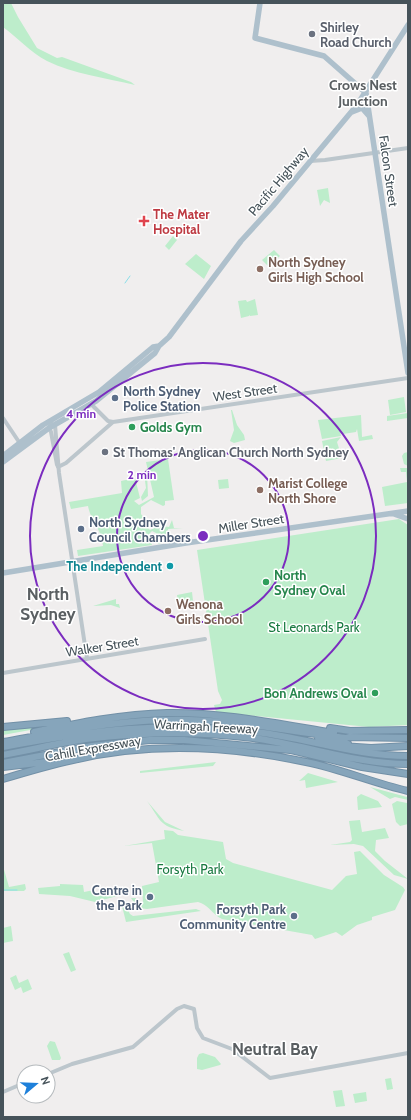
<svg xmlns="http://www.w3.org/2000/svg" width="411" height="1120" font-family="Cabin,sans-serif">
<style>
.green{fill:#bdedcb}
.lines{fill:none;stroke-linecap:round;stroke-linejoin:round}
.stream{stroke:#8bdee9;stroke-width:1}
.highway-casing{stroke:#7290a7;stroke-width:8}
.minor{stroke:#bcc6cc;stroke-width:4}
.major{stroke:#aec0cc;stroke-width:5.5}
.highway{stroke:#86a5bb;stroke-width:6}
.ring{fill:none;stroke:#7b2cbf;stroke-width:2}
.worship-dot{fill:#6b7280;stroke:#fff;stroke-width:1.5}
.health-dot{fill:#e0444e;stroke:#fff;stroke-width:1.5}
.education-dot{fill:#8d6e63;stroke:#fff;stroke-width:1.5}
.service-dot{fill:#5c6f8a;stroke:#fff;stroke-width:1.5}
.leisure-dot{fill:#2e9e5b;stroke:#fff;stroke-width:1.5}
.culture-dot{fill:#0f9aa8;stroke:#fff;stroke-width:1.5}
.labels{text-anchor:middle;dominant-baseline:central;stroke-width:3;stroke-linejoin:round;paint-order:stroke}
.worship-label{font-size:13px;font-weight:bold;fill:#5b616d;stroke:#fff;text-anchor:start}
.street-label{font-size:13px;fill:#46535a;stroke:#fff}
.health-label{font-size:13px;font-weight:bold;fill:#be3a42;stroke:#fff;text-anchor:start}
.education-label{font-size:13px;font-weight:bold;fill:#785e54;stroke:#fff;text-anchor:start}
.service-label{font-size:13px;font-weight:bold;fill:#4e5e75;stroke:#fff;text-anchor:start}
.leisure-label{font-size:13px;font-weight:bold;fill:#27864d;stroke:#fff;text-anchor:start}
.culture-label{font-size:13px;font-weight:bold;fill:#0d838f;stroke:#fff;text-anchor:end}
.park-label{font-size:13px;fill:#197a41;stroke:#fff}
.neighbourhood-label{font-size:14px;font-weight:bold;fill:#5a5f62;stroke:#fff}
.district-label{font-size:17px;font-weight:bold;fill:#5a5f62;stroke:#fff}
.centre{fill:#7b2cbf;stroke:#fff;stroke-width:2}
.ring-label{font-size:12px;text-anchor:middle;font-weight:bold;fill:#7b2cbf;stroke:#fff;stroke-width:3;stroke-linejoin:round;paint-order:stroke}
</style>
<rect width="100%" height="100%" fill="#f0eeee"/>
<!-- green -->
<path class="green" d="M3,3H11L18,17L37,48L57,58L62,57L131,82L135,85C107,78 73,74 47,61C30,52 18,38 3,27Z
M328,188L330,203L324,200L320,206L317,190Z
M173,236L177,240L169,250L165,246Z
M274,250L280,256L268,266L262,260Z
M196,254L211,266L204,279L185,264Z
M255,299L258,315L250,316L249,315V316L241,318L238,301L246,300L247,302Z
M404,397L406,412L390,415L388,400Z
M231,410H232L237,425L244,435L245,440L234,443L230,441L234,430Z
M408,413V418L387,421V416Z
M361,415L362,437L372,435L373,439L359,441L357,429L356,432L343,434L340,431L341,436L322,439L318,420Z
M341,437L337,442L342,458L326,461L322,441Z
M408,452V466L404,464L402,456L404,453Z
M168,459L174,500L165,501V505L163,506L151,500L141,507V514L145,519L144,523L150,530L157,527L159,529L162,526L169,527L172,520L174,528H183L168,529L170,541L158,544L156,533L152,531L149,534L152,545L78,556L77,550L103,546C101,527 91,522 88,506L71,509L69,502L122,493L121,481L135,478L140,498L134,501L139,505L154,497L146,462Z
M400,468H408V503L385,506L382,487L407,482L406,472H401Z
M147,473L148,496L142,501L141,497L146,488L144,474Z
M228,479L229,488L219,489L218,480Z
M399,519L408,525V725L369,727L216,712L214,705L220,704L222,700L218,691L197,550Z
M192,592L193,601L178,603L177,595Z
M116,599V604H119L120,608L111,605L93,606Z
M63,724L3,735V730Z
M216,762L213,766L150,772L140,773V771Z
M308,773L338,782L306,788L305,780L299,781Z
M370,787L407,797L408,800L395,797L390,799Z
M361,794L378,801L382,807L358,810L357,797Z
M147,801L165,822L184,831C158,826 161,820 147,801Z
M397,801L407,803L408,824L400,826L396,822L392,804Z
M360,820L362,832L385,828L389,838L376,840L375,851L385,861L408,879L394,875L363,846L354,844L330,845L350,842L352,840L349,821Z
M164,830L173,831L178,835L223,842L226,859L233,863L332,890L346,876L357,874L354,852L360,851L384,875L403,887L405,890L395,910L372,917V920L357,925L342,936L336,932L315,939L312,935L222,919C213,915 208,904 198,902L147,909L138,908L131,898H136L137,905H142L143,903L142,886L159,882L152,843L124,846L165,839Z
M3,866L9,887L25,884L26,889L24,891H3Z
M60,884L83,885L84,892L94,890L95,893L102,895L120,887L121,895L95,902L70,896L39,894L38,888L60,886Z
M121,902L124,903L130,914L133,916L196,909L201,911L126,922Z
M11,926L13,941L3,943V928Z
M69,952L76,970L71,972L63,954Z
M16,975L19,983L28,979L32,989L23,993L21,987L15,990L10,978Z
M50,1041L55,1042L61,1058L60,1060H52L47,1046Z
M203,1053L215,1057L221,1064L220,1065L202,1070L197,1069V1058L199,1054Z
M391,1078L393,1089L387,1090L385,1079Z
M342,1090L345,1106L336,1107L333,1091Z
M366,1092L367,1101L355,1103L353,1094Z"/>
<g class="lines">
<!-- stream -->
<path class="stream" d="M125,283L130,276
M3,890H17"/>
<defs>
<path id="highway" d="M3,727L67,721
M330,728L350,731L408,730
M34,732C78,723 122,714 167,713C223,712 279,724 334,733
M318,738L348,744
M3,742C65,731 126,718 189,720C242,721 294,732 346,738L349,737L408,738
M342,746L371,748L408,746
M3,747C93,730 164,721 256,732C307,738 356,756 408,756
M287,749L362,767L408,774
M3,755C31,750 58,743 86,739C141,732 198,731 253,738C305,745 355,764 408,764
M3,763L92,746L150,740H184L290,750
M3,767L54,761
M3,779C26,772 50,765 73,760C149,742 230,746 306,762C341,769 373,783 408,791"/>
</defs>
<!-- highway casing -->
<use href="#highway" class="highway-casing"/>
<!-- minor -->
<path class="minor" d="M310,161L325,160L408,148
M91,404L108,421L113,422L408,378
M3,418L21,445
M52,420L49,428L51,432L57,465
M55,425L59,473L87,659
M58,467L66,463L113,422
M3,673L205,639
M48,1074L72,1064L133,1047L177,1009L184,1006L194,1009L197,1028L203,1038L232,1049L270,1078L408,1053
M3,1092L24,1083"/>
<!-- major -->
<path class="major" d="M260,3L255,38L324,56L366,93L408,373
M352,112L362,108L369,116
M3,456L43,425L99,392L153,347L159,346L169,337L241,241L273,206L357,105L408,25
M3,462L49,428L96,401L155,353L159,346
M394,514L408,519
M3,573L186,543L408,511"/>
<!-- highway -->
<use href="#highway" class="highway"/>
</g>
<!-- distance rings -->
<g class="ring">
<circle cx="203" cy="536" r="86"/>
<circle cx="203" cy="536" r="173"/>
</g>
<!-- markers -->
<g class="worship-dot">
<circle cx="312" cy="34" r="4"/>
<circle cx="105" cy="452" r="4"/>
</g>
<path class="health-dot" d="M142 215h4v4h4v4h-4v4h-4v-4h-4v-4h4z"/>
<g class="education-dot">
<circle cx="260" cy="269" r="4"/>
<circle cx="260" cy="490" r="4"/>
<circle cx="168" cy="611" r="4"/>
</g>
<g class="service-dot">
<circle cx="115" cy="398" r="4"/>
<circle cx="81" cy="529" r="4"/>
<circle cx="150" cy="897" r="4"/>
<circle cx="294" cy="916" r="4"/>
</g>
<g class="leisure-dot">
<circle cx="132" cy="427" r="4"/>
<circle cx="266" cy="582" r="4"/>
<circle cx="375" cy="693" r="4"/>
</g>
<circle class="culture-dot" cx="170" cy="566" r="4"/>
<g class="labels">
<!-- worship labels -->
<g class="worship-label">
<text x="320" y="27">Shirley<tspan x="320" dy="15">Road Church</tspan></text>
<text x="113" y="452">St Thomas' Anglican Church North Sydney</text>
</g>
<!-- street labels -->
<g class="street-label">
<text transform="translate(389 171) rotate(82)">Falcon Street</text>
<text transform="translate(278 181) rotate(-50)">Pacific Highway</text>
<text transform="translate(245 392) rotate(-8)">West Street</text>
<text transform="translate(251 523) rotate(-9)">Miller Street</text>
<text transform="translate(102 646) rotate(-9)">Walker Street</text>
<text transform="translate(206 726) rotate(3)">Warringah Freeway</text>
<text transform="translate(93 748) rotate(-10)">Cahill Expressway</text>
</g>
<!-- health labels -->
<g class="health-label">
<text x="153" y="214">The Mater<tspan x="153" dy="15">Hospital</tspan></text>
</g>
<!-- education labels -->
<g class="education-label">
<text x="268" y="262">North Sydney<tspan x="268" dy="15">Girls High School</tspan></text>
<text x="268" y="483">Marist College<tspan x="268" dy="15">North Shore</tspan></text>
<text x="176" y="604">Wenona<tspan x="176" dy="15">Girls School</tspan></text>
</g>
<!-- service labels -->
<g class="service-label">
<text x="123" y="391">North Sydney<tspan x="123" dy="15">Police Station</tspan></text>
<text x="89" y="522">North Sydney<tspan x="89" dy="15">Council Chambers</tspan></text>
<text x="142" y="890" text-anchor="end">Centre in<tspan x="142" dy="15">the Park</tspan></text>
<text x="286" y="909" text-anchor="end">Forsyth Park<tspan x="286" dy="15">Community Centre</tspan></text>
</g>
<!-- leisure labels -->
<g class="leisure-label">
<text x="140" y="427">Golds Gym</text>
<text x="274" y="575">North<tspan x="274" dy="15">Sydney Oval</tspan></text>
<text x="367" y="693" text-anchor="end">Bon Andrews Oval</text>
</g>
<!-- culture labels -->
<g class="culture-label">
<text x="162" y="566">The Independent</text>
</g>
<!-- park labels -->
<g class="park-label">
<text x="314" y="627">St Leonards Park</text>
<text x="190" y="869">Forsyth Park</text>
</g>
<!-- neighbourhood labels -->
<g class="neighbourhood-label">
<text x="363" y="85">Crows Nest<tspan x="363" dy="16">Junction</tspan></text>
</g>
<!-- district labels -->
<g class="district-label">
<text x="48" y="594">North<tspan x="48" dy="20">Sydney</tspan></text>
<text x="275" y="1049">Neutral Bay</text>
</g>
</g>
<circle cx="203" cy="536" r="6" class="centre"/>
<g class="ring-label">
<text x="81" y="418">4 min</text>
<text x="142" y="479">2 min</text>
</g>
<!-- border -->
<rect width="411" height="1120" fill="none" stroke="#46535a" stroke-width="8"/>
<!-- north arrow -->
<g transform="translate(36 1084) rotate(71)"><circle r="19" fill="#ffffff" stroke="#b5babd"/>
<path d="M0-3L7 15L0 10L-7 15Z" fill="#1e80da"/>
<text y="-6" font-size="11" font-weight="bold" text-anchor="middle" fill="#46535a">N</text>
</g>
</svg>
